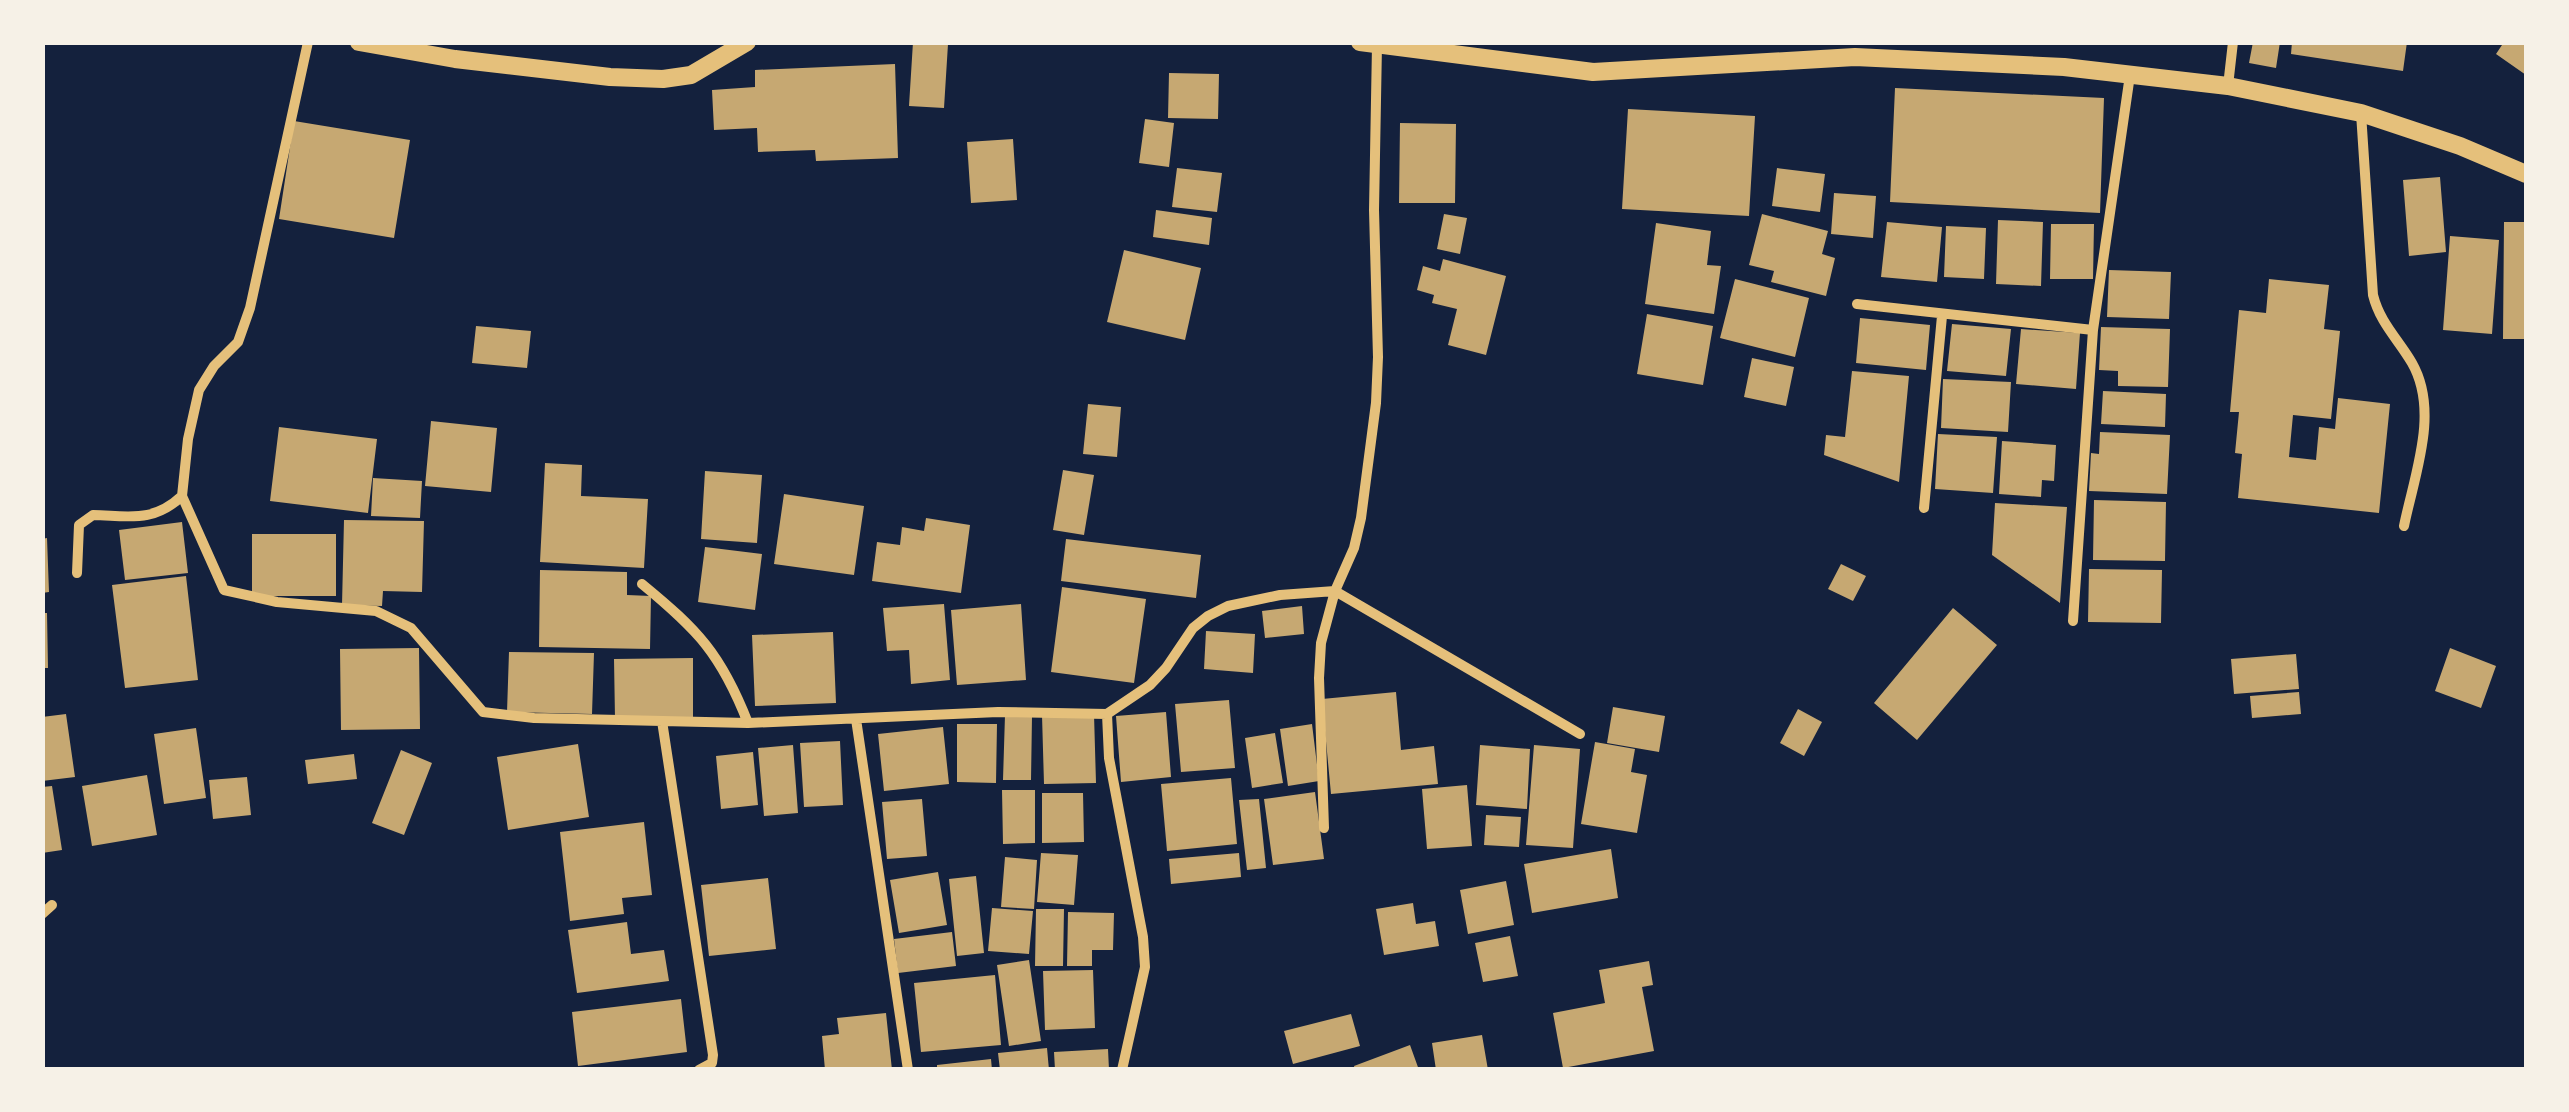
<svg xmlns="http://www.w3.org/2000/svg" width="2569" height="1112" font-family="'Nunito Sans',sans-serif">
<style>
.building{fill:#c6a872}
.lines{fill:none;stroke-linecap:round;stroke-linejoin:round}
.minor{stroke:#e5c07b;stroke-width:10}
.tertiary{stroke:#e5c07b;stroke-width:18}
</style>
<rect width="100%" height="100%" fill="#14213d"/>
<!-- building -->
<path class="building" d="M913,42L948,44L944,108L909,106Z
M2253,42H2280L2276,68L2249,63Z
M2292,42H2407L2403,71L2291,54Z
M2504,42H2526V75L2496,54Z
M895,64L898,158L816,161L815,150L758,152L757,128L714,130L712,90L755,87V70Z
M1169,73L1219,74L1218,119L1168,118Z
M1895,88L2104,98L2100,213L1890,202Z
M1628,109L1755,116L1749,216L1622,209Z
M1145,119L1174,123L1169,167L1139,163Z
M294,121L410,140L394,238L279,219Z
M1400,123L1456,124L1455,203H1399Z
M1013,139L1017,200L971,203L967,142Z
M1177,168L1222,173L1217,212L1172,207Z
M1777,168L1825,174L1820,212L1772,206Z
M2440,177L2446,252L2409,256L2403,180Z
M1834,193L1876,196L1873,238L1831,234Z
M1156,210L1212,218L1209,245L1153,237Z
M1444,214L1467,218L1460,254L1437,249Z
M1762,214L1828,231L1822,254L1835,258L1826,296L1771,282L1774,271L1749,265Z
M1998,220L2043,222L2041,286L1996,284Z
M1887,222L1942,227L1937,282L1881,277Z
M2504,222H2526V339H2503Z
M1656,223L1711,231L1707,265L1721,266L1714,314L1645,304Z
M2051,224H2094L2093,279H2050Z
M1946,226L1986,228L1984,279L1944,277Z
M2450,236L2499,240L2492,334L2443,330Z
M1124,250L1201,268L1185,340L1107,322Z
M1443,259L1506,276L1486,355L1448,345L1457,309L1432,303L1434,295L1417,290L1423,266L1440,271Z
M2109,270L2171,272L2169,319L2107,317Z
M1735,279L1809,298L1795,357L1720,338Z
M2269,279L2329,285L2324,329L2340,331L2331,419L2293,415L2289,457L2316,460L2319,427L2335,429L2338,398L2390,404L2379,513L2238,498L2242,454L2235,453L2239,412H2230L2239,310L2266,313Z
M1647,314L1713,326L1703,385L1637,374Z
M1860,318L1930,325L1926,370L1856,363Z
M1952,324L2011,329L2006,376L1947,371Z
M476,326L531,331L527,368L472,363Z
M2101,327L2170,329L2168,387L2118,386V371L2099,370Z
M2021,329L2080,333L2076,389L2016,384Z
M1752,358L1794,367L1786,406L1744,397Z
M1852,371L1909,376L1899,482L1824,455L1826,435L1845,437Z
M1943,379L2011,382L2008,432L1941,428Z
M2103,391L2166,394L2165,427L2101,424Z
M1088,404L1121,407L1117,457L1083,454Z
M431,421L497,428L491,492L425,486Z
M279,427L377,439L368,513L270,501Z
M2100,432L2170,435L2167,494L2089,491L2091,453L2099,454Z
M1938,434L1997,437L1993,493L1935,489Z
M2002,441L2056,445L2054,481L2042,480L2041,497L1999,494Z
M545,463L582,465L581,496L648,499L644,568L540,562Z
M1063,470L1094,475L1084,535L1053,530Z
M705,471L762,475L757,543L701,539Z
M373,478L422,481L420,518L371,516Z
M784,494L864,506L854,575L774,564Z
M2094,500L2166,502L2165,561L2093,560Z
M1995,503L2067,507L2060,603L1992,555Z
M926,518L970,525L961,593L872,581L877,542L900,545L902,527L924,531Z
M344,520L424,521L422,592L383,591L382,606L342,605Z
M182,522L188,573L125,580L119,530Z
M252,534H336V596H252Z
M47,538L49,592L42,593V539Z
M1066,539L1201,555L1196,598L1061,581Z
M705,547L762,554L755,610L698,602Z
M1841,564L1866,576L1853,601L1828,589Z
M2089,569L2162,570L2161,623L2088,622Z
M540,570L627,572V595L651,596L650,649L539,647Z
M186,576L198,680L125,688L112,585Z
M1062,587L1146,599L1134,683L1051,672Z
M944,604L950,680L911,684L909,650L887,651L883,608Z
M1021,604L1026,680L957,685L951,610Z
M1302,606L1304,634L1265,638L1262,611Z
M1953,608L1997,645L1917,740L1874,703Z
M42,613H47L48,668H42Z
M1206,631L1255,634L1253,673L1204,669Z
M833,632L836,703L755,706L752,635Z
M419,648L420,729L341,730L340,649Z
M2450,648L2496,666L2481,708L2435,691Z
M509,652L594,653L592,714L507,712Z
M2296,654L2299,689L2234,694L2231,659Z
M693,658V718L615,719L614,659Z
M1396,692L1401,750L1434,746L1438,784L1331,794L1322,699Z
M2299,692L2301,714L2252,718L2250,696Z
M1229,700L1235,768L1181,772L1175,704Z
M1613,707L1665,716L1659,752L1607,743Z
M1798,709L1822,722L1804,756L1780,743Z
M1166,712L1171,777L1121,782L1116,716Z
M66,714L75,777L42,781V717Z
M1094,714L1096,783L1044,784L1042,715Z
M1005,715L1032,716L1031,780H1003Z
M957,724H997L996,783L957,782Z
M1312,724L1319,781L1288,786L1280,729Z
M943,727L949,784L884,791L878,734Z
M196,728L206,798L164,804L154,734Z
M1275,733L1283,783L1252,788L1245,738Z
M840,741L843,805L804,807L800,743Z
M1595,742L1635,749L1631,772L1647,775L1637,833L1581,824Z
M578,744L589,817L508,830L497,757Z
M793,745L798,813L764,816L758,748Z
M1480,745L1530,749L1527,809L1476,805Z
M1534,745L1580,749L1573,848L1526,845Z
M401,750L432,763L404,835L372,823Z
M753,752L758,805L721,809L716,756Z
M354,754L357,779L308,784L305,760Z
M147,775L157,835L92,846L82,786Z
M247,777L251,815L213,819L209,780Z
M1231,778L1237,844L1167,851L1161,784Z
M1467,785L1472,846L1427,849L1422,789Z
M52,786L62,850L42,853V787Z
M1002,790H1035V843L1003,844Z
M1315,792L1324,859L1273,865L1264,799Z
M1042,793H1083L1084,842L1042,843Z
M922,799L927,856L887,859L882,802Z
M1259,799L1266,868L1247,870L1239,800Z
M1486,815L1521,817L1519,847L1484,845Z
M644,822L652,895L622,898L624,914L570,921L560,832Z
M1611,849L1618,898L1532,913L1524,864Z
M1041,853L1078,855L1074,905L1037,902Z
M1239,853L1241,877L1171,884L1169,859Z
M1005,857L1037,860L1034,909L1001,907Z
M938,872L947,925L899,933L890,880Z
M976,876L984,953L957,956L949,879Z
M768,878L776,949L709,956L701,885Z
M1506,881L1514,925L1468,934L1460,890Z
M1413,903L1416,924L1435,921L1439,946L1384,955L1376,909Z
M992,908L1033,911L1029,954L988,951Z
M1036,909H1064L1063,966H1035Z
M1068,912L1114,913L1113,950H1092V966H1067Z
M627,922L631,954L664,950L669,981L577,993L568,930Z
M952,932L956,966L898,973L894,939Z
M1510,936L1518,976L1483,982L1475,943Z
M1029,960L1041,1041L1009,1046L997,965Z
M1649,961L1653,985L1642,987L1654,1051L1563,1068L1553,1013L1605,1003L1599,970Z
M1093,970L1095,1028L1045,1030L1043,971Z
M995,975L1001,1045L921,1052L914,983Z
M681,999L687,1052L578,1066L572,1012Z
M886,1013L892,1070H825L822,1036L839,1034L837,1018Z
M1351,1014L1360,1046L1293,1064L1284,1031Z
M1482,1035L1488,1070H1436L1432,1043Z
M1410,1045L1419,1070H1355L1354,1066Z
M1047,1048L1049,1070H1000L998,1053Z
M1108,1049L1109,1070H1055L1054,1052Z
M991,1059L992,1070H937V1065Z"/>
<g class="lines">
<!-- minor -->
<path class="minor" d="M308,42L250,308L238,342L214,366L199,390L188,439L182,496L224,590L277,602L376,611L411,628L483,712L534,718L748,723L998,712L1107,714L1150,685L1166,668L1193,628L1208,616L1228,606L1280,595L1335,591L1580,734
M2228,86L2233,42
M2361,113L2373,295C2380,323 2398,339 2412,363C2440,412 2414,476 2404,526
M1857,304L2093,330
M1924,508L1942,316
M77,573L79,525L93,515C130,516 153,523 182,496
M642,584C698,630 721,654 748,723
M2073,621L2093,330L2130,75
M1107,714L1109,758L1143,937L1145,967L1122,1070
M856,719L908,1070
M662,721L713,1055L712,1063L699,1070
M1324,828L1319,678L1321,643L1335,591L1354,548L1361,518L1376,403L1378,357L1374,210L1377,45
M42,914L52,905"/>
<!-- tertiary -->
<path class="tertiary" d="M359,42L455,59L610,77L663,79L691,75L747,42
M1360,42L1593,72L1855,57L2064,67L2228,86L2361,113L2460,146L2526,174"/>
</g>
<!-- border -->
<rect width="2569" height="1112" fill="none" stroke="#f6f1e7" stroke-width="90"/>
</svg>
